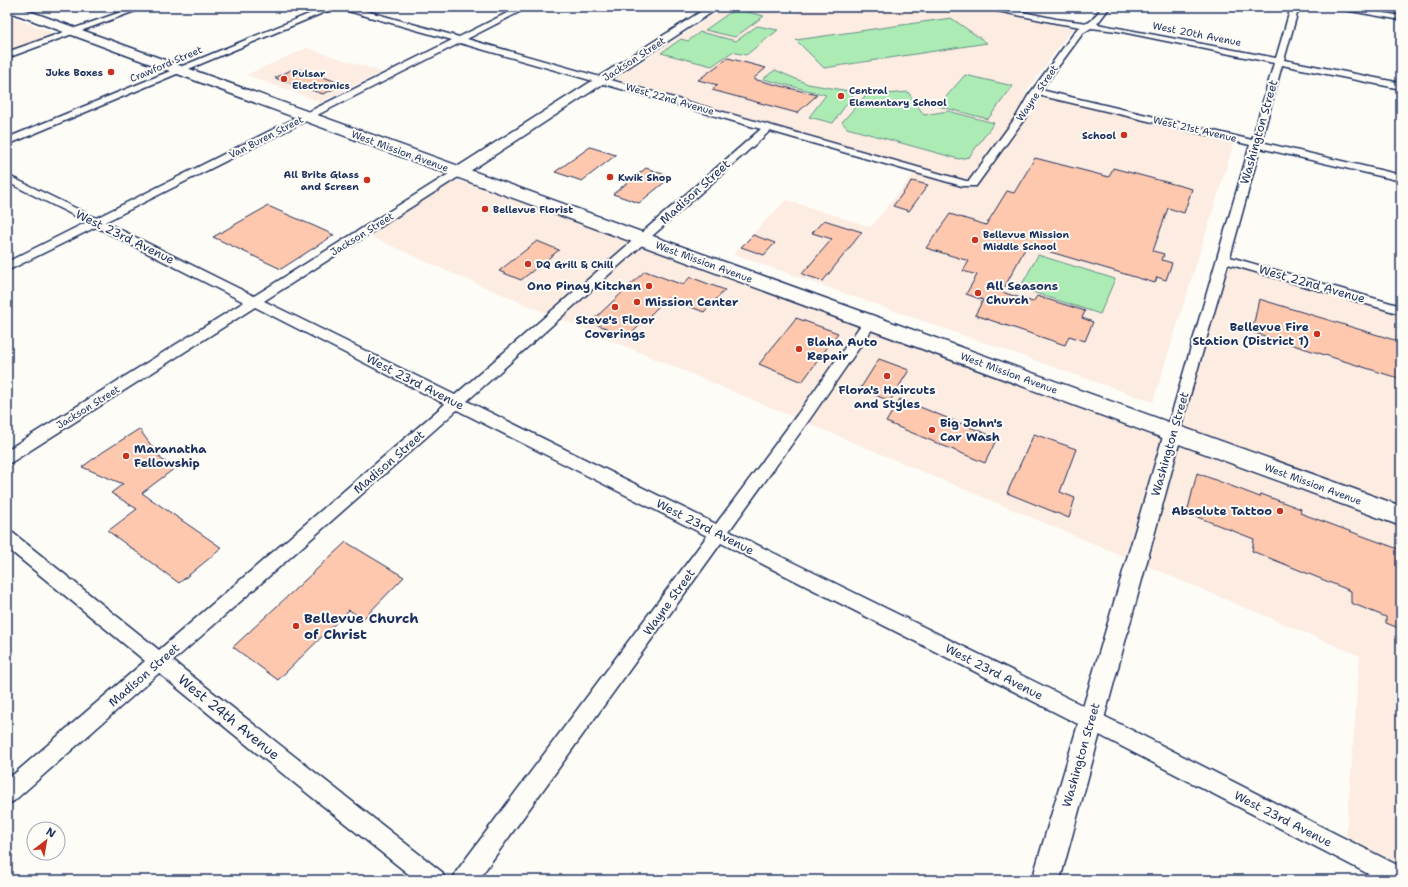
<svg xmlns="http://www.w3.org/2000/svg" width="1408" height="887" font-family="'Shantell Sans',sans-serif">
<style>
.built{fill:#fdece1}
.green{fill:#acecb4;stroke:#648e89}
.building{fill:#fec8af;stroke:#1b2f5e}
.lines{fill:none;stroke-linecap:round;stroke-linejoin:round}
.minor-casing{stroke:#1b2f5e;stroke-width:3}
.tertiary-casing{stroke:#1b2f5e;stroke-width:3}
.primary-casing{stroke:#1b2f5e;stroke-width:3}
.minor{fill:#fdfcf7;fill-rule:evenodd}
.tertiary{fill:#fdfcf7;fill-rule:evenodd}
.primary{fill:#fdfcf7;fill-rule:evenodd}
.poi-dot{fill:#c8321e;stroke:#fdfcf7;stroke-width:1.5}
.labels{text-anchor:middle;dominant-baseline:central;stroke-width:4;stroke-linejoin:round;paint-order:stroke}
.far-street-label{font-size:10px;fill:#1b2f5e;stroke:#fdfcf7}
.far-poi-label{font-size:10px;font-weight:bold;fill:#1b2f5e;stroke:#fdfcf7;text-anchor:start}
.street-label{font-size:12px;fill:#1b2f5e;stroke:#fdfcf7}
.poi-label{font-size:12px;font-weight:bold;fill:#1b2f5e;stroke:#fdfcf7;text-anchor:start}
.near-poi-label{font-size:14px;font-weight:bold;fill:#1b2f5e;stroke:#fdfcf7;text-anchor:start}
.near-street-label{font-size:14px;fill:#1b2f5e;stroke:#fdfcf7}
</style>
<rect width="100%" height="100%" fill="#fdfcf7"/>
<filter id="ink" filterUnits="userSpaceOnUse"><feTurbulence type="fractalNoise" baseFrequency=".025" numOctaves="2"/><feDisplacementMap in="SourceGraphic" scale="8" xChannelSelector="R" yChannelSelector="G"/><feConvolveMatrix kernelMatrix="1 2 1 2 8 2 1 2 1" color-interpolation-filters="sRGB"/></filter>
<g filter="url(#ink)">
<!-- built -->
<path class="built" d="M725,7H757L793,15L804,7H971L1073,28L1025,93L1234,143L1153,402L733,254L786,200L871,227L917,170L610,82Z
M7,16L56,34L7,51Z
M307,48L382,72L321,102L246,75Z
M457,180L1173,433L1223,259L1401,310V879L1345,850L1360,656L454,274L363,233Z"/>
<!-- green -->
<path class="green" d="M735,9L764,16L735,37L705,30Z
M951,18L987,43L824,68L796,40Z
M757,26L778,30L746,55L732,52L712,66L661,53L681,39L688,41L700,32L736,41Z
M775,70L808,84L855,92L833,123L809,117L826,95L763,79Z
M965,75L1013,86L988,119L938,106Z
M908,92L924,115L948,111L994,123L969,157L959,159L847,128L842,122L865,96Z
M1038,255L1115,279L1100,314L1020,288Z"/>
<!-- building -->
<path class="building" d="M728,58L766,68L753,79L817,95L797,113L712,90L718,85L698,80Z
M295,68L344,84L323,94L275,78Z
M590,147L616,155L582,181L555,172Z
M1035,158L1109,177L1113,168L1192,189L1184,213L1168,208L1153,251L1164,254L1162,260L1172,263L1166,280L1157,277L1155,283L1027,245L1002,292L1033,302L1037,296L1085,311L1082,318L1093,322L1085,341L1069,336L1065,345L975,315L983,300L966,294L977,275L963,271L969,261L926,248L950,214L986,225L1007,191L1014,193Z
M646,168L671,177L639,203L613,194Z
M912,181L928,185L909,211L893,206Z
M268,206L314,226L334,235L281,269L213,237Z
M824,220L862,232L823,281L802,274L832,239L812,233Z
M753,235L775,243L764,255L741,247Z
M537,241L559,250L521,280L499,271Z
M645,271L683,285L690,277L725,290L704,312L667,298L628,337L591,322Z
M1259,299L1401,342V379L1252,332Z
M796,318L838,333L802,382L759,364Z
M879,359L909,370L890,401L860,389Z
M900,399L997,438L985,463L886,422Z
M139,429L162,460L175,468L142,493L222,548L179,583L108,531L137,509L111,493L123,484L82,467L103,452Z
M1034,434L1076,449L1060,492L1075,498L1069,518L1007,493Z
M1197,473L1260,497L1261,494L1301,509L1300,513L1401,550V629L1386,623V617L1351,603V591L1252,551L1254,539L1187,513Z
M346,542L404,577L363,619L349,610L278,680L233,647Z"/>
<g class="lines">
<defs>
<path id="minor" d="M135,7H146L7,58V52Z
M326,7H337L7,145V138Z
M340,7H352L459,37L519,7H529L467,39L966,181H969L1016,117L1028,96L1077,29L1081,27L1056,23L988,9L984,7H999L1056,19L1088,23L1092,20L1102,7H1110L1097,24L1276,58L1291,7H1299L1284,60L1401,83V89L1282,65L1261,142L1401,175V181L1260,148L1230,257L1401,306V314L1228,264L1178,437L1173,439L1168,437L1166,433L1250,145L1038,95L1025,118L976,186H962L770,131L467,401L716,524L797,415L865,319L870,318L875,319L876,322L875,325L807,423L729,531L1098,713L1401,867V880H1380L1084,727L721,543L478,880H453L456,872L707,536L457,410L173,661L442,872L445,880H416L253,750L159,673L14,801L7,804V780L145,661L7,548V531L13,533L159,650L445,404L255,307L12,462L7,464V450L244,302L96,227L7,271V262L87,222L7,182V175L96,218L452,40L341,9ZM1091,28L1117,31L1274,63L1252,140L1041,90L1083,33ZM460,43L761,129L455,395L264,301L463,174L464,172L463,170H455L254,296L105,222Z
M1335,7H1352L1401,16V20L1339,9Z"/>
<path id="tertiary" d="M708,7H720L464,175H454L452,172L454,169Z
M1173,426L1180,428L1182,433L1060,880H1032L1164,433L1166,428Z"/>
<path id="primary" d="M7,7H18L1401,506V526L7,11Z"/>
</defs>
<!-- minor casing -->
<use href="#minor" class="minor-casing"/>
<!-- tertiary casing -->
<use href="#tertiary" class="tertiary-casing"/>
<!-- primary casing -->
<use href="#primary" class="primary-casing"/>
<!-- minor -->
<use href="#minor" class="minor"/>
<!-- tertiary -->
<use href="#tertiary" class="tertiary"/>
<!-- primary -->
<use href="#primary" class="primary"/>
</g>
</g>
<!-- markers -->
<g class="poi-dot">
<circle cx="111" cy="72" r="4"/>
<circle cx="284" cy="79" r="4"/>
<circle cx="841" cy="96" r="4"/>
<circle cx="1124" cy="135" r="4"/>
<circle cx="610" cy="177" r="4"/>
<circle cx="367" cy="180" r="4"/>
<circle cx="485" cy="209" r="4"/>
<circle cx="975" cy="240" r="4"/>
<circle cx="528" cy="264" r="4"/>
<circle cx="649" cy="286" r="4"/>
<circle cx="978" cy="293" r="4"/>
<circle cx="637" cy="302" r="4"/>
<circle cx="615" cy="307" r="4"/>
<circle cx="1317" cy="334" r="4"/>
<circle cx="799" cy="349" r="4"/>
<circle cx="887" cy="376" r="4"/>
<circle cx="932" cy="430" r="4"/>
<circle cx="126" cy="456" r="4"/>
<circle cx="1280" cy="511" r="4"/>
<circle cx="296" cy="626" r="4"/>
</g>
<g class="labels">
<!-- far-street labels -->
<g class="far-street-label">
<text transform="translate(1197 34) rotate(11)">West 20th Avenue</text>
<text transform="translate(634 59) rotate(-33)">Jackson Street</text>
<text transform="translate(166 64) rotate(-23)">Crawford Street</text>
<text transform="translate(1037 93) rotate(-56)">Wayne Street</text>
<text transform="translate(670 99) rotate(16)">West 22nd Avenue</text>
<text transform="translate(1195 129) rotate(13)">West 21st Avenue</text>
<text transform="translate(266 137) rotate(-27)">Van Buren Street</text>
<text transform="translate(400 151) rotate(20)">West Mission Avenue</text>
<text transform="translate(362 234) rotate(-32)">Jackson Street</text>
<text transform="translate(704 262) rotate(20)">West Mission Avenue</text>
<text transform="translate(1009 373) rotate(20)">West Mission Avenue</text>
<text transform="translate(88 407) rotate(-32)">Jackson Street</text>
<text transform="translate(1313 484) rotate(20)">West Mission Avenue</text>
</g>
<!-- far-poi labels -->
<g class="far-poi-label">
<text x="103" y="72" text-anchor="end">Juke Boxes</text>
<text x="292" y="73">Pulsar<tspan x="292" dy="12">Electronics</tspan></text>
<text x="849" y="90">Central<tspan x="849" dy="12">Elementary School</tspan></text>
<text x="1116" y="135" text-anchor="end">School</text>
<text x="359" y="174" text-anchor="end">All Brite Glass<tspan x="359" dy="12">and Screen</tspan></text>
<text x="618" y="177">Kwik Shop</text>
<text x="493" y="209">Bellevue Florist</text>
<text x="983" y="234">Bellevue Mission<tspan x="983" dy="12">Middle School</tspan></text>
<text x="536" y="264">DQ Grill &amp; Chill</text>
</g>
<!-- street labels -->
<g class="street-label">
<text transform="translate(1259 132) rotate(-74)">Washington Street</text>
<text transform="translate(695 192) rotate(-42)">Madison Street</text>
<text transform="translate(125 237) rotate(26)">West 23rd Avenue</text>
<text transform="translate(1312 284) rotate(16)">West 22nd Avenue</text>
<text transform="translate(415 382) rotate(27)">West 23rd Avenue</text>
<text transform="translate(1170 444) rotate(-74)">Washington Street</text>
<text transform="translate(389 462) rotate(-41)">Madison Street</text>
<text transform="translate(705 527) rotate(27)">West 23rd Avenue</text>
<text transform="translate(669 602) rotate(-54)">Wayne Street</text>
<text transform="translate(994 672) rotate(27)">West 23rd Avenue</text>
<text transform="translate(144 675) rotate(-41)">Madison Street</text>
<text transform="translate(1081 755) rotate(-74)">Washington Street</text>
<text transform="translate(1283 819) rotate(27)">West 23rd Avenue</text>
</g>
<!-- poi labels -->
<g class="poi-label">
<text x="641" y="286" text-anchor="end">Ono Pinay Kitchen</text>
<text x="986" y="286">All Seasons<tspan x="986" dy="14">Church</tspan></text>
<text x="645" y="302">Mission Center</text>
<text x="615" y="320" text-anchor="middle">Steve's Floor<tspan x="615" dy="14">Coverings</tspan></text>
<text x="1309" y="327" text-anchor="end">Bellevue Fire<tspan x="1309" dy="14">Station (District 1)</tspan></text>
<text x="807" y="342">Blaha Auto<tspan x="807" dy="14">Repair</tspan></text>
<text x="887" y="390" text-anchor="middle">Flora's Haircuts<tspan x="887" dy="14">and Styles</tspan></text>
<text x="940" y="423">Big John's<tspan x="940" dy="14">Car Wash</tspan></text>
<text x="134" y="449">Maranatha<tspan x="134" dy="14">Fellowship</tspan></text>
<text x="1272" y="511" text-anchor="end">Absolute Tattoo</text>
</g>
<!-- near-poi labels -->
<g class="near-poi-label">
<text x="304" y="618">Bellevue Church<tspan x="304" dy="16">of Christ</tspan></text>
</g>
<!-- near-street labels -->
<g class="near-street-label">
<text transform="translate(229 717) rotate(39)">West 24th Avenue</text>
</g>
</g>
<!-- margin -->
<rect width="1408" height="887" fill="none" stroke="#fdfcf7" stroke-width="24"/>
<rect x="12" y="12" width="1384" height="863" fill="none" stroke="#1b2f5e" stroke-width="1.5" filter="url(#ink)"/>
<!-- north arrow -->
<g transform="translate(46 841) rotate(31)"><circle r="19" fill="#fdfcf7" stroke="#a3aaba"/>
<path d="M0-3L7 15L0 10L-7 15Z" fill="#c8321e"/>
<text y="-6" font-size="11" font-weight="bold" text-anchor="middle" fill="#1b2f5e">N</text>
</g>
</svg>
